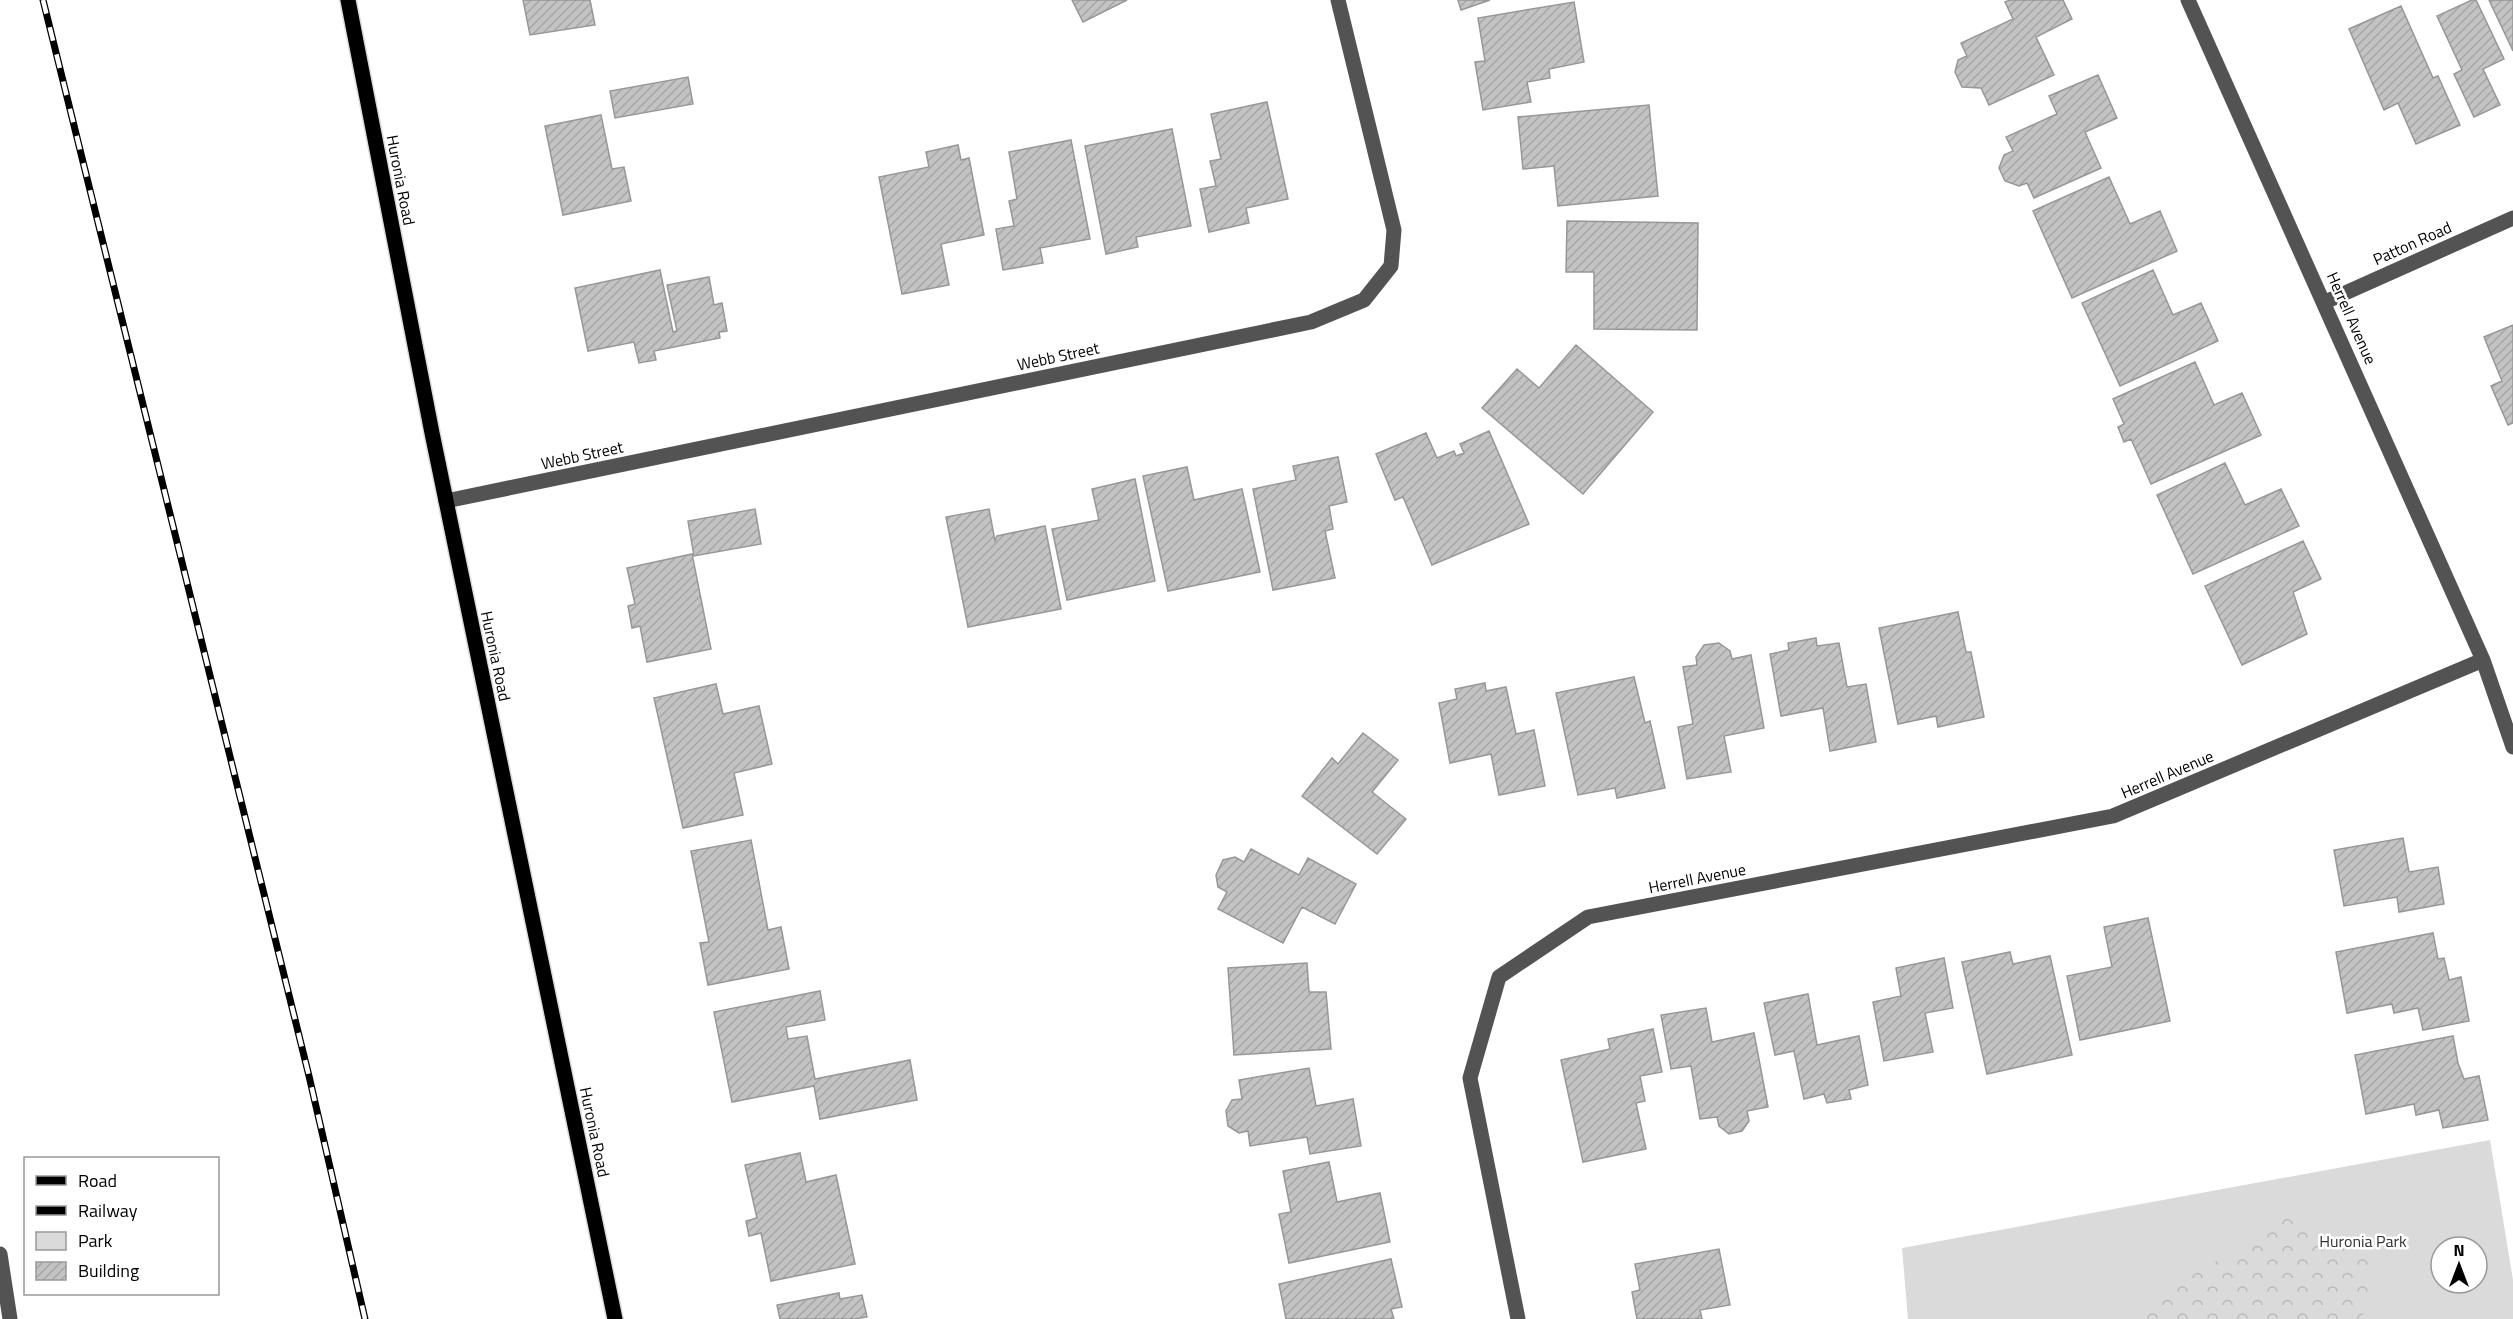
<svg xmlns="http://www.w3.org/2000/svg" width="2513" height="1319" font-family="'Titillium Web',sans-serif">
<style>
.green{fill:#dadada;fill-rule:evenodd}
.forest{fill:url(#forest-crowns)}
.building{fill:url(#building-hatch);stroke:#979797;stroke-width:1.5}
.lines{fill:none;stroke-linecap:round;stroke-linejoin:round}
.major-casing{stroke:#dbdbdb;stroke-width:18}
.minor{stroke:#535353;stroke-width:15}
.major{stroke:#000;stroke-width:15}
.rail-casing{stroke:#000;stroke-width:7}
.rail{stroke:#fff;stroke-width:4.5;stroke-dasharray:14;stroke-linecap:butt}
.labels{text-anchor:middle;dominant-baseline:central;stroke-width:5;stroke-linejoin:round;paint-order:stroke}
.street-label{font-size:16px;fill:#000;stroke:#fff}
.park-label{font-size:16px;fill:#313131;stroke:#fff}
</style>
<defs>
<pattern id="forest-crowns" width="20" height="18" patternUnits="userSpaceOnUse" patternTransform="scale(1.5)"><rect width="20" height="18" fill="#dadada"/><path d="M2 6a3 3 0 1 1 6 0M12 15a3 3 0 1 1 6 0" fill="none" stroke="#b9b9b9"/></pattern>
<pattern id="building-hatch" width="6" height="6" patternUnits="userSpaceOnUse" patternTransform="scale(1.5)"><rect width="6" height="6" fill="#c3c3c3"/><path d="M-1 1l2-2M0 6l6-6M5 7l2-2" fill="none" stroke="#a6a6a6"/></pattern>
</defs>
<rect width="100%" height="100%" fill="#fff"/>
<!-- green -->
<path class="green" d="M2490,1140L2513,1280V1319H1908L1902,1248ZM2441,1247H2477V1283H2441Z"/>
<!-- forest -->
<path class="forest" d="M2287,1218L2374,1264L2362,1319H2133L2178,1284Z"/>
<!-- building -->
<path class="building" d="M523,0H590L595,25L530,35Z
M1072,0H1127L1083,22Z
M1458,0H1490L1461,10Z
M2010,0H2063L2072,19L2036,37L2054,75L1989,105L1981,88L1962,87L1955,72L1958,60L1967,56L1961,43L2013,19L2005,2Z
M2472,0H2476L2504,59L2483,69L2500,105L2474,117L2454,74L2462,70L2437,16Z
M2489,0H2513V51Z
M1574,2L1584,62L1549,69L1550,78L1527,82L1531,102L1483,110L1475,62L1485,61L1478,18Z
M2401,6L2433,78L2438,76L2460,125L2416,144L2398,103L2384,110L2349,29Z
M2098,75L2117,118L2085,132L2101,168L2034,198L2027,183L2019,186L2005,181L1999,168L2004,155L2013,151L2006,137L2057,114L2049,96Z
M688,77L693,104L615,118L610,91Z
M1267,102L1288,199L1246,208L1249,223L1209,232L1200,189L1216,186L1210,161L1221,159L1211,114Z
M1649,105L1658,196L1558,206L1554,166L1523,169L1518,117Z
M601,115L612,169L624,167L631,201L563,215L545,126Z
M1172,129L1191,226L1136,237L1138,247L1106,254L1085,146Z
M1071,140L1090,239L1040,248L1043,263L1003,270L996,229L1014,226L1009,201L1017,199L1009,152Z
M958,145L961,160L969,158L984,235L941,244L949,285L902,294L879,177L929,167L926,152Z
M2109,177L2130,224L2160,211L2177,251L2072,298L2033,211Z
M1567,221L1698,223L1697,330L1594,329V272H1566Z
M660,270L673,332L677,331L667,285L709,277L714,305L722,303L727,331L719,332L720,338L654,351L656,360L639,363L634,342L588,351L575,288Z
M2153,270L2173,315L2201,303L2218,341L2120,386L2082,303Z
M2513,325V423L2508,425L2491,386L2502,381L2484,337Z
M1576,345L1653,412L1583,494L1482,408L1517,369L1539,388Z
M2195,362L2214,405L2242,393L2261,435L2151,484L2131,439L2124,442L2118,427L2124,424L2113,399Z
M1489,431L1529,524L1432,565L1403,497L1395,500L1376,454L1426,433L1437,458L1454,451L1456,456L1464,453L1460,444Z
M1338,457L1347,502L1329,506L1333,529L1325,531L1335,578L1273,590L1253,489L1296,480L1293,466Z
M2225,463L2245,505L2281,489L2299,526L2193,574L2157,495Z
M1187,467L1194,500L1242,489L1260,572L1168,591L1143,476Z
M1135,479L1155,581L1067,600L1052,529L1099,520L1092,489Z
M755,509L761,544L694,556L688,521Z
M989,509L995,541L997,536L1045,526L1061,609L968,627L946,517Z
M2303,541L2321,579L2293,592L2307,634L2242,665L2205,586Z
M692,554L711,649L647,662L640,626L632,628L628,606L635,604L627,568Z
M1958,612L1966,652H1971L1984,717L1938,727L1936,716L1898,724L1879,628Z
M1816,638L1817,646L1839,643L1847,687L1866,684L1876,742L1830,751L1823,708L1781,716L1770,654L1789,650L1788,643Z
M1719,643L1730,651L1732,659L1751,655L1764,728L1724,736L1731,772L1687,779L1678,727L1693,724L1683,667L1697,665L1696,657L1704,645Z
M1634,677L1645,723L1650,721L1665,788L1617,798L1615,788L1578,795L1556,693Z
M1485,683L1486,691L1506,687L1516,734L1534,730L1545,786L1499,795L1491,754L1450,763L1439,703L1457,699L1455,689Z
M716,684L723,714L759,706L772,764L734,773L743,815L683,828L654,698Z
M1363,733L1398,760L1372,792L1406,819L1377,854L1302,796L1332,758L1338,764Z
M2403,838L2409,872L2438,867L2444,904L2399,912L2397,897L2344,906L2334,850Z
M751,840L768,930L781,927L789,969L708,985L700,943L709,942L691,851Z
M1251,849L1299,875L1308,858L1356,884L1335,924L1302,907L1283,943L1218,909L1227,892L1218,887L1216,875L1223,860L1235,857L1244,862Z
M2148,918L2170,1021L2080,1040L2067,976L2112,967L2104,927Z
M2433,933L2438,959L2444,958L2449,980L2461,977L2469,1021L2423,1030L2418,1008L2394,1013L2392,1004L2347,1013L2336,952Z
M2010,952L2013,964L2050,956L2072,1055L1987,1074L1962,962Z
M1944,958L1953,1008L1925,1013L1933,1052L1884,1061L1873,1002L1901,996L1896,968Z
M1307,963L1309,992H1326L1331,1049L1234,1055L1228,968Z
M820,991L825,1020L786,1027L788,1039L807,1036L815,1079L910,1060L917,1100L820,1119L814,1086L732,1102L714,1012Z
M1808,994L1817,1045L1859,1036L1868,1085L1849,1090L1851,1099L1827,1103L1824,1094L1804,1099L1794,1051L1775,1055L1764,1003Z
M1706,1008L1712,1042L1754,1033L1768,1107L1747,1111L1749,1121L1742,1131L1729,1134L1719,1126L1717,1117L1700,1119L1691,1066L1671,1069L1661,1015Z
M1653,1029L1662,1072L1640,1076L1645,1101L1636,1103L1646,1149L1583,1162L1561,1060L1610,1049L1608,1039Z
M2453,1036L2458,1063L2464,1079L2479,1076L2488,1120L2443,1128L2439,1110L2416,1115L2414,1104L2366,1114L2355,1055Z
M1309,1068L1316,1106L1353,1099L1361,1146L1310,1154L1307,1137L1250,1146L1248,1131L1239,1133L1228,1126L1226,1111L1232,1100L1242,1099L1239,1080Z
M800,1153L806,1182L836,1175L855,1264L771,1281L761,1233L749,1236L746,1221L757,1218L745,1165Z
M1329,1162L1337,1202L1380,1193L1390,1242L1289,1263L1279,1214L1291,1212L1283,1171Z
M1719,1249L1730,1305L1700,1310L1702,1319H1637L1632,1292L1640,1290L1635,1264Z
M1391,1259L1402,1307L1391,1309L1394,1319H1286L1279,1284Z
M839,1293L840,1299L862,1295L867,1317L854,1319H780L777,1305Z"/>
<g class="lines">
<defs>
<path id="major" d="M348,0L432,433L615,1319"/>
</defs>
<!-- major casing -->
<use href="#major" class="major-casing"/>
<!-- minor -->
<path class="minor" d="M2188,0L2483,660L2513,747
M2325,302L2513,218
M446,501L1311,322L1364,300L1391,266L1394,230L1338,0
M0,1254L10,1319
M1518,1319L1470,1078L1499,977L1588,917L2113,816L2483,660"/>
<!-- major -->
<use href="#major" class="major"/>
<defs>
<path id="rail" d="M43,0L309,1076L365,1319"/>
</defs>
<!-- rail casing -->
<use href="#rail" class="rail-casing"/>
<!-- rail -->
<use href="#rail" class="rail"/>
</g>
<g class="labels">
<!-- street labels -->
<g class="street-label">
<text transform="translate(401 180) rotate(79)">Huronia Road</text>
<text transform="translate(2412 243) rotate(-24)">Patton Road</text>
<text transform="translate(2352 318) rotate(66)">Herrell Avenue</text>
<text transform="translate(1058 356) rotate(-12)">Webb Street</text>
<text transform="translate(582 455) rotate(-12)">Webb Street</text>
<text transform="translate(496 656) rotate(78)">Huronia Road</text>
<text transform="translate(2167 774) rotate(-23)">Herrell Avenue</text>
<text transform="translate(1697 878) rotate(-11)">Herrell Avenue</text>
<text transform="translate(595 1132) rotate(78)">Huronia Road</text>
</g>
<!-- park labels -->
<g class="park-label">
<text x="2363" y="1241">Huronia Park</text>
</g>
</g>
<!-- legend -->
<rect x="24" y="1157" width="195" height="138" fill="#ffffff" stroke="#999999" stroke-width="1.5"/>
<rect x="36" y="1176" width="30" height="9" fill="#000000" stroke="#999999" stroke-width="1.5"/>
<text x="78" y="1187" font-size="18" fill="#000000">Road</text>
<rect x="36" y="1206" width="30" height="9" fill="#000000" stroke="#999999" stroke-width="1.5"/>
<text x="78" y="1217" font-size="18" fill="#000000">Railway</text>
<rect x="36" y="1232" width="30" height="18" fill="#dadada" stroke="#999999" stroke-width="1.5"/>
<text x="78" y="1247" font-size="18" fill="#000000">Park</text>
<rect x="36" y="1262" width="30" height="18" fill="url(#building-hatch)" stroke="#999999" stroke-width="1.5"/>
<text x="78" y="1277" font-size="18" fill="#000000">Building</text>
<!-- north arrow -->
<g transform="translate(2459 1265)"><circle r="28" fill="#ffffff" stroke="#999999" stroke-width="1.5"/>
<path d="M0-4.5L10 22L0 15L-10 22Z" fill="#000000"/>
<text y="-9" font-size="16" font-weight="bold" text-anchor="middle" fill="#000000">N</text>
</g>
</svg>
